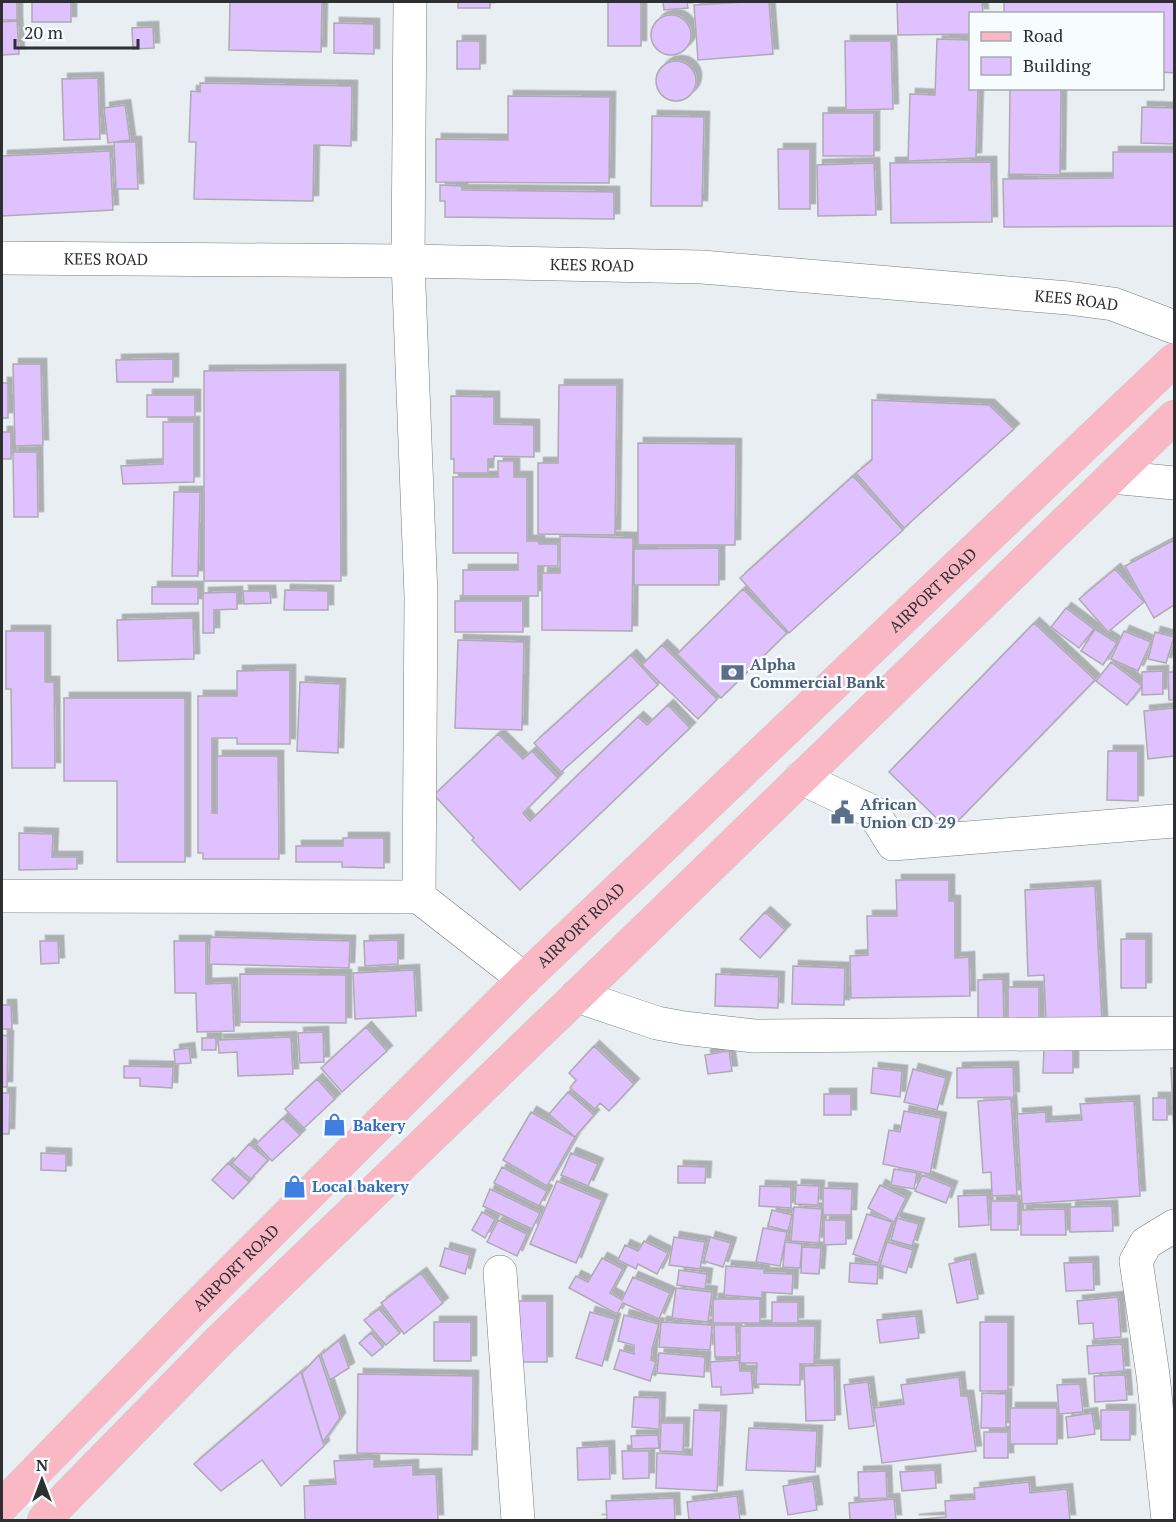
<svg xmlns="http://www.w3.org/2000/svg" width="1176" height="1522" font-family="'PT Serif',serif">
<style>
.building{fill:#e0c1ff;stroke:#adabb0;stroke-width:1.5;filter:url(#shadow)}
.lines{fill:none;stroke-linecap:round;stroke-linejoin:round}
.street-casing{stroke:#767b7e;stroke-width:34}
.primary-casing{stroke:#c8c9c9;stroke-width:34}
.street{stroke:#fff;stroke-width:33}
.primary{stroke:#fab8c5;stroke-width:33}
.labels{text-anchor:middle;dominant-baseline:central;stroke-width:5;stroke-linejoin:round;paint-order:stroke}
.street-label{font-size:16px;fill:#2d2f31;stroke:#f7fcff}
.service-label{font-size:16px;font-weight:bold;fill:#4e5e75;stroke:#f7fcff;text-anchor:start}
.shop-label{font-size:16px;font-weight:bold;fill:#366cbe;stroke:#f7fcff;text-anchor:start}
</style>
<defs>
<filter id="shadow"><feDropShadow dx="5.5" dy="-5.5" stdDeviation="0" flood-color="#0004"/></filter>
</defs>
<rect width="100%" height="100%" fill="#e9eef3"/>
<!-- building -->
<path class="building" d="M2,2H17V20H2Z
M32,2H71V22H32Z
M230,2H322L321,52L229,50Z
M458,2H490V8H458Z
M608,2H641V46H608Z
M663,2H687L688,8L664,10Z
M746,2H769L773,54L698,60L694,5Z
M897,2H982L983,14H970V34L898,35Z
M1004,2H1174V73L1162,72V14H1004Z
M651 35a20 20 0 1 1 40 0a20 20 0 1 1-40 0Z
M17,21L19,54L2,55V22Z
M334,23L374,24V54L334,53Z
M153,27L154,48L133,49L132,28Z
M937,39L970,40V88H978L976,158L908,161L910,94L935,95Z
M457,41H480V69H457Z
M845,41H891L893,109L846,110Z
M656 81a20 20 0 1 1 40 0a20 20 0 1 1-40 0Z
M98,78L100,139L64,140L62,79Z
M200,83L352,86L351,146L314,145L313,201L194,199L196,142H189L191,91L200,92Z
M1010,88H1061L1060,175L1009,174Z
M508,96L610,97L609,183L436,182V139L508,140Z
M125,105L130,140L108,143L104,108Z
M1142,107L1174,108V144L1141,143Z
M823,113H874V156H823Z
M652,116L704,117L702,206H651Z
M114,142H136L138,189H116Z
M778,149H810V209H779Z
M110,151L113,210L2,216V156Z
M1113,152H1174V226L1004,227L1003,179L1113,178Z
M991,162L992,222L891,223L890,163Z
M874,163L876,215L818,216L817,165Z
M440,185L462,186V190L614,192V219L445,217V201H440Z
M173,359V382H117L116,360Z
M13,364H41L43,445L15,446Z
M340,370L341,581H204V371Z
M2,383H8V418H2Z
M559,385H617L615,535L538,534V463H558Z
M147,395H195V417H147Z
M451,396L494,397V424L534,425V457L494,456V459H488V473H454V459H451Z
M872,400L989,405L1014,429L904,528L856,473L872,460Z
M163,422H194V482L123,484L121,466L163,464Z
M2,432H11V459H2Z
M638,443L736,444L735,545H638Z
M13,452H37L38,517H14Z
M498,461H514V477H527V541H539V544H558V566H538V596H463V570H518V553H453V477H498Z
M853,476L903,530L789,633L740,578Z
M174,492H200L198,576H172Z
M560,536L633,538L632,631L542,630V573H560Z
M1174,540V605L1154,618L1125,566Z
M719,548V585H634V549Z
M1115,569L1144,602L1108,632L1079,599Z
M152,587H198V604H152Z
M743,589L787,633L721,698L677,654Z
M285,590L328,591V610H284Z
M243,591H270L271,603L244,604Z
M237,592V609L214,610V633H203V593Z
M455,601H523V632H455Z
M1066,608L1094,629L1079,648L1051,627Z
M193,618L194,659L118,661L117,620Z
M1034,623L1095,680L949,830L889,772Z
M1095,629L1117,643L1103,665L1081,651Z
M6,631H45V682H54L55,768H12L11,689H6Z
M1124,631L1151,642L1138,671L1111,659Z
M1155,632L1174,637L1166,663L1148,659Z
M458,640L524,642L522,730L455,728Z
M662,645L717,699L698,719L642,665Z
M631,655L658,685L561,772L534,743Z
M1111,662L1142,686L1127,705L1096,681Z
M290,670V744H237V738H212V813H217V756H278L279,859H203V853H198V696H237V671Z
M1163,671V694L1142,695V672Z
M1168,672H1174V700H1169Z
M300,682L340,684L338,753L297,751Z
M64,698H185V862H117V781H64Z
M668,705L690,728L520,890L472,840L474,838L434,795L498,734L523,759L532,751L558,778L523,813L530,821L638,717L647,725Z
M1174,708V756L1148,759L1144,711Z
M1108,751H1138V801L1107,800Z
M19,833L53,834L52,857H77V869L19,870Z
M343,838H384V868L342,867V862H296V846H343Z
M896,880H949V901H955V958L969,957L970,996L851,998L850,956L868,955L867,916H897Z
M1095,886L1102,1021L1046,1023L1044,975L1028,976L1025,890Z
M765,912L785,930L760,958L740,939Z
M210,937L350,941L349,968L209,964Z
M1121,939H1146V988H1121Z
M398,940V964L365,966L364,941Z
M40,941H58L59,963L41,964Z
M174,941H206V984L232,983L234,1031L197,1032L196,993H175Z
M793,966L845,968L844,1005L792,1004Z
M414,970L416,1016L355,1019L353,973Z
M240,974L346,975V1023L240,1022Z
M716,974L779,977L778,1008L715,1006Z
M1003,979L1004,1028L978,1029V980Z
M1008,987H1039V1029H1008Z
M2,1005H11L12,1029H2Z
M366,1027L387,1051L342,1092L321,1068Z
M323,1032L324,1062L300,1063L298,1033Z
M2,1035L8,1036L7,1087H2Z
M291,1037L293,1074L238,1076L237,1052L219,1053L218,1040Z
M202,1038H216V1050H202Z
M594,1046L634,1084L609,1111L600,1103L595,1109L570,1088L576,1080L569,1073Z
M189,1048L191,1063L175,1064L174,1050Z
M1044,1048L1073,1049V1073H1043Z
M729,1051L732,1071L708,1074L705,1055Z
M124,1066L173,1067L172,1088L140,1086V1078H124Z
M1013,1067L1014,1097L957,1098V1068Z
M873,1068L902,1071L900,1097L871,1093Z
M1171,1068H1174V1134Z
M913,1069L946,1078L937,1110L904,1102Z
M317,1079L335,1099L304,1128L285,1109Z
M568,1092L594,1115L575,1137L549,1114Z
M2,1093H10L9,1134H2Z
M824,1094H851V1115H824Z
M1153,1098H1167V1120H1153Z
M1011,1099L1017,1195L992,1196L991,1172L983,1173L978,1101Z
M1134,1101L1140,1196L1022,1204L1017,1114L1046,1112V1122L1082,1120L1080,1104Z
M904,1111L941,1118L930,1174L883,1164L889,1130L900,1132Z
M531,1112L575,1137L547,1186L503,1160Z
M283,1118L300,1135L272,1161L256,1144Z
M249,1144L268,1160L251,1179L232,1163Z
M41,1153L66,1154V1171L41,1170Z
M571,1153L598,1164L588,1186L561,1175Z
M228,1163L249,1182L233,1199L212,1180Z
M678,1166L706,1167L705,1183H678Z
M502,1167L547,1191L539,1206L494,1183Z
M894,1169L917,1173L914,1189L891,1185Z
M922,1175L952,1187L946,1203L915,1191Z
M557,1181L602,1200L576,1263L530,1244Z
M796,1185L819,1186L818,1205L795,1204Z
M880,1185L906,1198L894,1222L868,1208Z
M760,1186L791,1187V1208L759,1206Z
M823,1188L852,1189L851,1215H823Z
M490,1189L540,1213L532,1229L483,1206Z
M987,1195L989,1225L959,1227L958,1196Z
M991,1201H1018V1230H991Z
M1112,1206L1113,1231L1070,1232V1207Z
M794,1207L822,1209L819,1243L791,1241Z
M1065,1209L1066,1235H1021V1210Z
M772,1210L792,1215L788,1231L768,1226Z
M482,1212L495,1219L485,1238L472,1230Z
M867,1214L892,1222L878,1263L853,1254Z
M897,1218L919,1224L912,1246L891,1240Z
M498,1220L527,1234L517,1256L487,1242Z
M824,1220H846V1244L824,1245Z
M763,1228L787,1232L780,1266L756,1262Z
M674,1237L705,1242L700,1269L669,1265Z
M710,1237L731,1243L723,1267L704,1261Z
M644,1241L668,1253L657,1274L638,1264L636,1269L618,1260L625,1245L638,1251Z
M785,1242L802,1244L800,1268L783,1267Z
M887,1242L913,1250L906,1273L880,1265Z
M802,1247L821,1248L819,1274L801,1273Z
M445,1248L470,1255L465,1274L440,1266Z
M602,1258L623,1269L610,1293L622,1300L633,1277L670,1293L659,1319L623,1303L617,1314L569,1288L576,1276L588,1282Z
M970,1259L978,1299L957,1303L949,1264Z
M1093,1262L1094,1290L1066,1291L1064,1263Z
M850,1263L878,1265L877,1284L849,1282Z
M726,1266L764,1269V1273L793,1274L792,1294L762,1292V1298L724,1295Z
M679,1270L707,1274L705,1289L677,1285Z
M421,1273L443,1303L404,1334L381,1303Z
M676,1288L712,1292L708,1322L672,1318Z
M1118,1297L1121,1337L1094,1339L1093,1323L1079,1324L1077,1301Z
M713,1299H760V1323H713Z
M517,1301H547V1362H517Z
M772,1302H798V1323H772Z
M379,1309L400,1333L386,1345L364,1320Z
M590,1312L615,1319L602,1366L576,1358Z
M624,1315L659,1324L652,1349L651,1360L656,1362L650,1381L614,1369L620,1350L634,1354V1345L618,1341Z
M916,1316L919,1338L880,1343L877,1320Z
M434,1322H471V1361H434Z
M661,1322L712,1325L710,1350L659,1347Z
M980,1322H1008V1391H980Z
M714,1325H736L737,1357H715Z
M740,1326H815L814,1364H800V1385L756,1384L757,1363H740Z
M371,1333L383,1347L372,1356L359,1343Z
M339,1340L349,1368L330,1380L321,1355Z
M1122,1344L1124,1371L1089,1374L1087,1346Z
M659,1353L705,1357L704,1377L657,1373Z
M319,1355L340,1418L323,1442L302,1373Z
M739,1360L740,1371H751L753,1393L721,1395V1387H712L710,1362Z
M834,1365L835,1420L806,1421L804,1366Z
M301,1372L324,1446L281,1486L262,1460L221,1491L194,1464Z
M358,1374L473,1376L472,1455L357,1453Z
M1125,1375L1127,1400L1095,1402L1094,1376Z
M959,1377L961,1396H968L976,1451L882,1463L874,1408L904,1404L901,1385Z
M868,1382L874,1426L849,1429L844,1385Z
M1080,1384L1083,1412L1059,1414L1057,1385Z
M982,1393L1006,1394V1428H981Z
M634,1397L660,1398L659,1429L632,1427Z
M1010,1408H1057V1444H1010Z
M694,1410L721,1411L717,1491L656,1488L657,1453L692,1455Z
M1101,1410H1130V1440H1101Z
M1092,1413L1095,1434L1068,1438L1066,1417Z
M661,1423H684L683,1452L660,1451Z
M749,1428L817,1431L815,1472L746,1470Z
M984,1432H1008V1458H984Z
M658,1435L659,1448L632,1449L631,1436Z
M609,1446L610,1479L578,1480L577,1448Z
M622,1451H649V1478L623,1479Z
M374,1459V1467L413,1465V1475L436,1474L438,1520H305L304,1486L336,1484L334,1461Z
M935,1470L936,1488L902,1491L900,1472Z
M886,1471L887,1498L859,1499L858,1472Z
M813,1481L817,1510L788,1515L783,1486Z
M1029,1482L1030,1493L1067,1489L1070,1520H913L946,1517L945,1501L975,1499L974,1488Z
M737,1496L740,1520H689L687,1502Z
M674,1498L675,1520H596L607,1519L606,1501Z
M894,1499L896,1520H850L849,1503Z"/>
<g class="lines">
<defs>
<g id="street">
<path d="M410,2L408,261L421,596L419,897"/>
<path id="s1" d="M2,258L408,261L702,267L1068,298L1113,304L1174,327"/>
<path d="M1112,477L1174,483"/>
<path d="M801,778L873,812L893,844L1174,821"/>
<path d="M2,896L419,897L524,979"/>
<path d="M577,996L657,1023L684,1028L754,1036L1174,1033"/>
<path d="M500,1272L518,1520"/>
<path d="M1168,1520L1153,1375L1136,1261L1146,1243L1174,1226"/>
</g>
<g id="primary">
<path id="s2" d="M2,1506L189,1314L524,979L1174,360"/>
<path d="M44,1520L221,1339L577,996L1174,417"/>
</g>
</defs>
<!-- street casing -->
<use href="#street" class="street-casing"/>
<!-- primary casing -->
<use href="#primary" class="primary-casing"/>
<!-- street -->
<use href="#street" class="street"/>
<!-- primary -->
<use href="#primary" class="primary"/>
</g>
<!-- icons -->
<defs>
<symbol id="bank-bare" viewBox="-9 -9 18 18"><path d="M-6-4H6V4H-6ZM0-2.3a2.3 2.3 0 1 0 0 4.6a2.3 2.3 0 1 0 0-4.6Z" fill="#5c6f8a" stroke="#f7fcff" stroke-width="2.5" paint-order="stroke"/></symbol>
<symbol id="civic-bare" viewBox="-9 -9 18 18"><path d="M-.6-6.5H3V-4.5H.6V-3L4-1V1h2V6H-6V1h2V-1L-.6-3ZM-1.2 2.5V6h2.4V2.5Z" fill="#5c6f8a" stroke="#f7fcff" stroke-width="2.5" paint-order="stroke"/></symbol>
<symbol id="shop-bare" viewBox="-9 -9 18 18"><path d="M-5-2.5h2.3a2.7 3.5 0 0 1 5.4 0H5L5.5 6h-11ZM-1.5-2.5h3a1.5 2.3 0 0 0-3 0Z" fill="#3f7fe0" stroke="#f7fcff" stroke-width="2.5" paint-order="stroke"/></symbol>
</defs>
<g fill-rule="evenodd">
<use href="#bank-bare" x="716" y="656" width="33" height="33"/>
<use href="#civic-bare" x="826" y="796" width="33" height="33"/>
<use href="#shop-bare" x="318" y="1108" width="33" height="33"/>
<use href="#shop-bare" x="278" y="1170" width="33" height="33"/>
</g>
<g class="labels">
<!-- street labels -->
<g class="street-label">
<text stroke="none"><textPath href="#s1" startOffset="104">KEES ROAD</textPath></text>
<text stroke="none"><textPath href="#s1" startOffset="590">KEES ROAD</textPath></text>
<text stroke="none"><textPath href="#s1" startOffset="1076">KEES ROAD</textPath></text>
<text stroke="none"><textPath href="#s2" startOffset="1306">AIRPORT ROAD</textPath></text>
<text stroke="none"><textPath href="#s2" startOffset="820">AIRPORT ROAD</textPath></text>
<text stroke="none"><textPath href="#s2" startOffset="334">AIRPORT ROAD</textPath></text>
</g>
<!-- service labels -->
<g class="service-label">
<text x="750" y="664">Alpha<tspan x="750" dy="18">Commercial Bank</tspan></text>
<text x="860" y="804">African<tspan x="860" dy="18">Union CD 29</tspan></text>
</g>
<!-- shop labels -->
<g class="shop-label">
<text x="353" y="1125">Bakery</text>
<text x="312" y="1186">Local bakery</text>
</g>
</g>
<!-- border -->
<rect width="1176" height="1522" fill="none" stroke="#2d2f31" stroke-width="6"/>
<!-- legend -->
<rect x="969" y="12" width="195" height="78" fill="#f7fcff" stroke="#a6aaad" stroke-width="1.5"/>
<rect x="981" y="32" width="30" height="9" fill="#fab8c5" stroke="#a6aaad" stroke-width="1.5"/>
<text x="1023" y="42" font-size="18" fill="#2d2f31">Road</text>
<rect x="981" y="57" width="30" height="18" fill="#e0c1ff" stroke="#a6aaad" stroke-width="1.5"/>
<text x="1023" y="72" font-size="18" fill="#2d2f31">Building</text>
<!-- north arrow -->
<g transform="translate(42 1480)" stroke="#f7fcff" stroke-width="4.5" paint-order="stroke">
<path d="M0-4.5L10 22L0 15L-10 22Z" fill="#2d2f31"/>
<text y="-9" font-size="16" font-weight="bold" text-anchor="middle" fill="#2d2f31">N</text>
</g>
<!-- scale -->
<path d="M15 39v9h123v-9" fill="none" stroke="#2d2f31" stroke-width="3"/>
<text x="24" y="39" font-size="18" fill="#2d2f31" stroke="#f7fcff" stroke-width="4.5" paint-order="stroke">20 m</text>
</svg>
